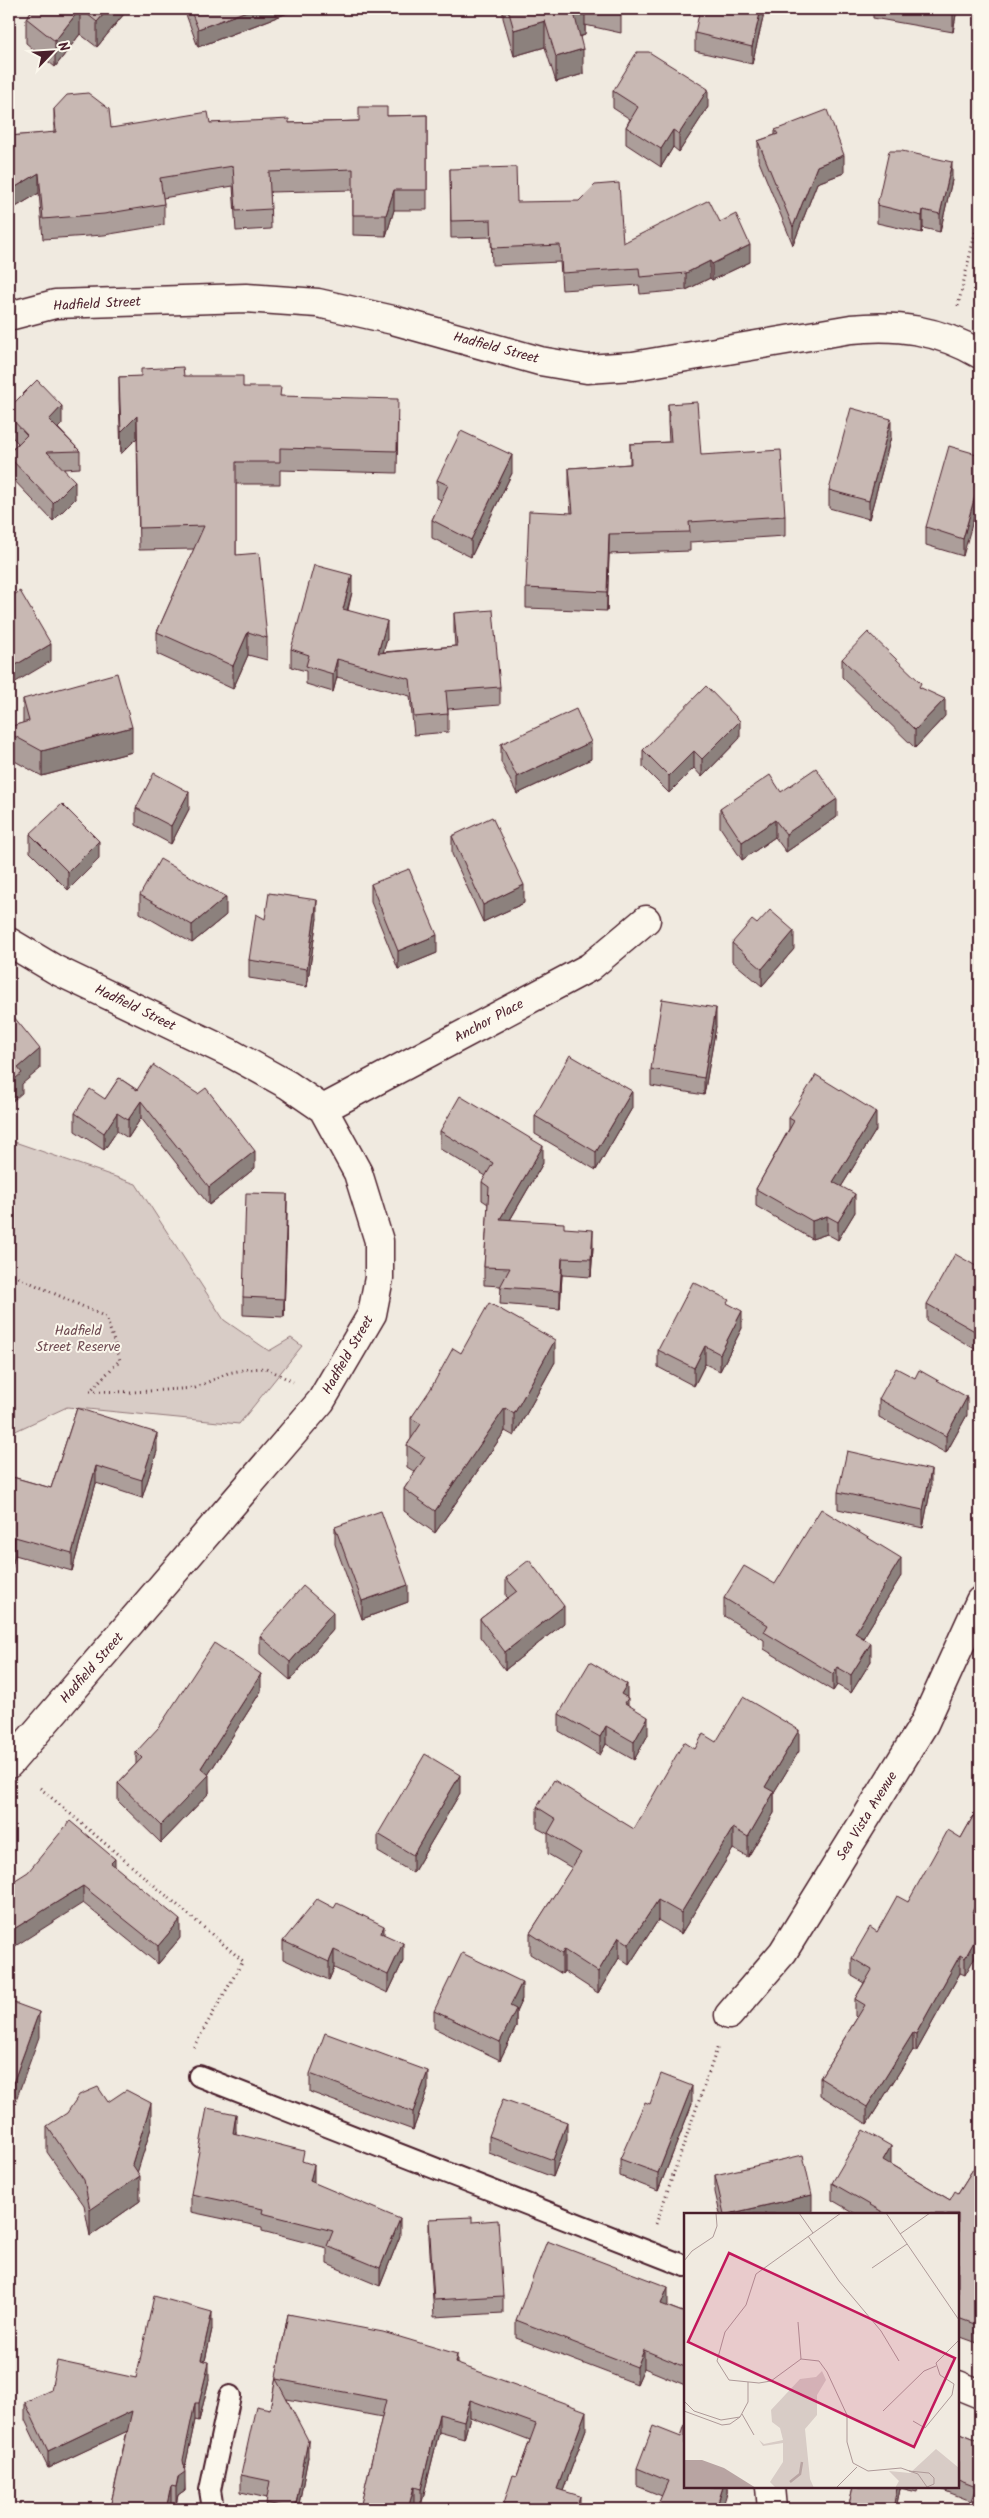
<svg xmlns="http://www.w3.org/2000/svg" width="989" height="2518" font-family="Kalam,sans-serif">
<style>
.green{fill:#d8ccc6;stroke:#917678}
.lines{fill:none;stroke-linecap:round;stroke-linejoin:round}
.lane-casing{stroke:#4a1f2b;stroke-width:24}
.street-casing{stroke:#4a1f2b;stroke-width:31}
.path{stroke:#4a1f2b;stroke-width:3;stroke-dasharray:1 4;stroke-linecap:butt}
.lane{stroke:#fbf7ec;stroke-width:20}
.street{stroke:#fbf7ec;stroke-width:28}
.wall{fill:#ac9e9a;stroke:#4a1f2b}
.shaded-wall{fill:#8c817d;stroke:#4a1f2b}
.building{fill:#c8b8b3;stroke:#4a1f2b}
.labels{text-anchor:middle;dominant-baseline:central;stroke-width:4;stroke-linejoin:round;paint-order:stroke}
.street-label{font-size:14px;fill:#4a1f2b;stroke:#fbf7ec}
.park-label{font-size:14px;fill:#6e4a52;stroke:#fbf7ec}
.inset-river{fill:none;stroke:#b8a4a2;stroke-width:2.5}
.inset-road{fill:none;stroke:#ae9998;stroke-width:1}
.view{fill:#c2185b;fill-opacity:0.15;stroke:#c2185b;stroke-width:2.5}
.inset-edge{fill:none;stroke:#4a1f2b;stroke-width:2.5}
</style>
<rect width="100%" height="100%" fill="#f0eae0"/>
<filter id="ink" filterUnits="userSpaceOnUse"><feTurbulence type="fractalNoise" baseFrequency=".02" numOctaves="2"/><feDisplacementMap in="SourceGraphic" scale="10" xChannelSelector="R" yChannelSelector="G"/><feConvolveMatrix kernelMatrix="1 2 1 2 8 2 1 2 1" color-interpolation-filters="sRGB"/></filter>
<g filter="url(#ink)">
<!-- green -->
<path class="green" d="M9,1140L136,1184L224,1320L269,1351L291,1338L302,1346L239,1424L67,1407L9,1434Z"/>
<g class="lines">
<defs>
<path id="lane" d="M199,2076L685,2266
M213,2509L210,2490L230,2396"/>
<path id="street" d="M9,316L55,304L246,298L318,303L393,320L540,361L587,369L633,366L851,329C899,324 938,330 980,354
M9,942L56,970L232,1054L288,1085L323,1109L358,1173L379,1241V1278L372,1314L321,1401L9,1764
M323,1109L590,967L646,920
M729,2015L783,1952L924,1724L980,1601
M958,2385L980,2394
M770,2487L772,2509"/>
</defs>
<!-- lane casing -->
<use href="#lane" class="lane-casing"/>
<!-- street casing -->
<use href="#street" class="street-casing"/>
<!-- path -->
<path class="path" d="M958,306L980,212
M9,1273L106,1317L120,1360L90,1391
M90,1391L133,1392L195,1388L228,1373L248,1369L266,1368L293,1382
M40,1788L243,1961L193,2048
M656,2224L718,2046"/>
<!-- lane -->
<use href="#lane" class="lane"/>
<!-- street -->
<use href="#street" class="street"/>
</g>
<!-- wall -->
<path class="wall" d="M33,9H128L97,47L80,34L55,67L26,43V18Z
M184,9H298L198,47Z
M503,9H621V33L585,25V35L580,37L583,74L556,82L545,47L514,56L503,18Z
M763,9V18L752,64L695,51V33Z
M873,9H957L953,32L873,18Z
M613,91L708,107L679,152L673,147L661,167L626,144V127L630,119L613,108Z
M54,109L111,128L210,123H289L359,121L387,116L427,115V210H394L386,236L353,235V190L270,192L271,229L236,231L233,186L163,198L164,204V225L104,235L43,239L39,193L9,211V136L54,133Z
M775,130L844,173L817,183L793,245L758,159V141L775,135Z
M450,169L517,202L623,243L720,222L750,262L712,280L710,278L686,290L640,294L639,285L562,290L560,262L492,265L491,237L451,238Z
M952,180L940,232L923,228L922,233L877,223V205Z
M184,376L243,387L280,396L398,421L397,473L280,470V484H236V555L267,638V660L248,655L233,689L157,654V632L194,549L139,550L137,438L121,454L119,399V377Z
M668,404L701,455L785,516V536L690,542V551L609,554L607,611L526,608V588L571,513L569,487V468L630,464V444L669,442L668,423Z
M9,408L62,424L58,428L80,451V468L64,469L75,499L53,521L9,475V453L18,443L9,434Z
M891,437L869,519L829,508V490Z
M980,455L963,556L926,545V527Z
M512,473L471,557L432,538V520L441,500L437,498V480Z
M352,592L348,610L387,639L383,652L455,646L454,631V613L500,687V705L448,709V732L414,735L410,696L337,677L333,692L306,684V671L291,667V649Z
M980,599V621L978,620V602Z
M842,659L921,688L945,716L915,748L842,677Z
M23,699L132,752L42,776L9,758V727L23,723Z
M740,738L702,777L694,768L669,793L643,767V750Z
M501,744L591,759L517,794L501,762Z
M781,792L837,817L786,852L775,837L742,860L720,827V809Z
M136,808L189,809L171,844L136,825Z
M30,834L99,859L68,890L30,852Z
M452,836L524,903L483,922L452,854Z
M371,884L437,953L398,969L371,902Z
M140,895L226,915L192,943L140,913Z
M317,918L307,987L249,978V960L265,919Z
M757,924L794,949L762,986L732,961V943Z
M716,1026L704,1095L651,1086V1069Z
M119,1078L255,1168L209,1205L141,1118L128,1138L117,1131L104,1150L75,1131V1113L105,1099Z
M632,1108L596,1170L535,1134V1116Z
M789,1118L876,1130L841,1187L855,1212L838,1240L827,1234L812,1239L756,1206V1189L789,1129Z
M440,1131L543,1163L510,1220L564,1228L593,1247L591,1277L562,1275L560,1309L500,1304L501,1286L484,1285V1267L488,1204L482,1200V1182L486,1176L440,1149Z
M287,1212L284,1317L243,1315V1297Z
M980,1258V1352L927,1321V1304L976,1266Z
M729,1304L742,1328L720,1371L705,1364L694,1386L658,1367V1350Z
M461,1353L555,1362L514,1436L505,1431L435,1533L404,1511V1489L415,1472L407,1467V1445L411,1439V1418Z
M879,1399L967,1415L946,1453L879,1417Z
M77,1408L157,1451L142,1498L96,1483L72,1571L15,1555L9,1578V1476L51,1488Z
M931,1487L923,1528L838,1509V1492Z
M335,1527L408,1602L362,1619L335,1544Z
M901,1576L863,1638L871,1661L851,1693L837,1685L833,1691L764,1649V1640L724,1616V1598L775,1584Z
M506,1578L564,1623L505,1670L480,1637V1619L508,1598L506,1596Z
M333,1630L290,1680L260,1654V1636Z
M261,1691L208,1775L209,1793L161,1843L118,1801V1783L136,1764V1752Z
M628,1705L648,1735L634,1760L606,1744L600,1755L559,1731V1714Z
M716,1742L799,1751L774,1792V1813L748,1857L733,1849L681,1934L658,1920L629,1965L619,1958L598,1993L564,1971L562,1974L530,1954V1933L572,1868L548,1854V1834L537,1828V1807L634,1829L695,1749Z
M460,1793L413,1873L378,1852V1834Z
M980,1804V1914L965,1975L960,1973L916,2052L913,2050L867,2124L820,2095V2078L857,2018L855,2016V1999L864,1983L852,1976V1958L877,1932L908,1902L961,1838Z
M115,1866L180,1938L158,1964L83,1903L9,1884Z
M283,1941L403,1961L388,1993L334,1968L329,1980L283,1959Z
M522,1999L516,2012V2027L500,2060L434,2028V2011Z
M310,2074L428,2089L413,2130L310,2092Z
M108,2102L151,2128L137,2172L140,2201L90,2236L84,2205L47,2152V2126Z
M650,2104H692L658,2191L620,2176V2159Z
M236,2131V2134L304,2162L314,2183L400,2236L380,2286L327,2264V2248L262,2231V2227L191,2212V2194Z
M489,2136L567,2140L553,2177L489,2153Z
M980,2158V2344L958,2336V2214H856L832,2200V2183L891,2163L890,2164L950,2200L958,2193Z
M715,2175L812,2213L807,2214H720L715,2192Z
M429,2219L472,2222L503,2296V2313L434,2317L429,2237Z
M668,2305L667,2306L685,2313V2385L644,2368L637,2384L516,2338V2320Z
M288,2314L457,2364L586,2429L563,2491L580,2509L517,2476L530,2440L470,2417L464,2439L439,2432L421,2506L414,2504L413,2509H360L382,2417L287,2399L308,2457L298,2509H266L267,2498L241,2492V2475L270,2409Z
M212,2329L205,2361L209,2380L199,2421L195,2420L184,2471L185,2490L178,2495L176,2505L171,2504L170,2509H111V2503L127,2431L48,2468L25,2420V2402L136,2378Z
M958,2432L980,2441V2509L971,2501L935,2487H958Z
M681,2437L723,2487H727V2493L662,2496L637,2486V2468Z
M853,2487H918L917,2492L900,2488L896,2509H848Z"/>
<!-- shaded-wall -->
<path class="shaded-wall" d="M80,9V34L55,67V41Z
M108,9H128L97,47V22Z
M252,9H298L198,47V29Z
M761,9H763V18L752,64V47Z
M954,9H957L953,32V14Z
M585,10V35L574,38V13Z
M545,21V47L514,56V30Z
M583,49V74L556,82V57Z
M708,89V107L679,152V134Z
M673,130V147L661,167V149Z
M844,155V173L817,183L793,245V227L817,166Z
M952,162V180L940,232V214Z
M39,173V193L9,211V191Z
M394,190V210L386,236V215Z
M923,210V228L922,233V216Z
M750,245V262L712,280V264Z
M710,261V278L686,290V273Z
M62,406V424L49,437V420Z
M137,416V438L121,454V432Z
M891,419V437L869,519V501Z
M512,455V473L471,557V540Z
M980,478V496L963,556V539Z
M75,481V499L53,521V503Z
M609,534V554L607,611V592Z
M352,575V592L343,626V609Z
M387,621V639L378,670V653Z
M248,632V655L233,689V666Z
M51,644V661L9,686V669Z
M337,659V677L333,692V674Z
M945,699V716L915,748V730Z
M740,721V738L702,777V759Z
M132,727V752L42,776V751Z
M591,742V759L517,794V777Z
M694,751V768L669,793V776Z
M189,792V809L171,844V826Z
M837,799V817L786,852V834Z
M775,820V837L742,860V842Z
M99,841V859L68,890V872Z
M524,885V903L483,922V905Z
M226,897V915L192,943V925Z
M317,900V918L307,987V969Z
M794,931V949L762,986V969Z
M437,935V953L398,969V951Z
M716,1008V1026L704,1095V1078Z
M40,1049V1069L22,1084V1093L9,1104V1084L18,1068Z
M632,1091V1108L596,1170V1152Z
M141,1101V1118L128,1138V1120Z
M876,1112V1130L833,1200V1182Z
M117,1113V1131L104,1150V1133Z
M543,1146V1163L500,1237V1219Z
M255,1151V1168L209,1205V1187Z
M287,1194V1212L284,1317V1299Z
M855,1194V1212L838,1240V1222Z
M827,1216V1234L812,1239V1221Z
M593,1230V1247L591,1277V1259Z
M562,1258V1275L560,1309V1291Z
M742,1311V1328L720,1371V1354Z
M555,1340V1362L514,1436V1414Z
M705,1346V1364L694,1386V1368Z
M967,1397V1415L946,1453V1436Z
M505,1408V1431L435,1533V1511Z
M157,1433V1451L142,1498V1480Z
M96,1466V1483L72,1571V1553Z
M931,1470V1487L923,1528V1510Z
M15,1537V1555L9,1578V1560Z
M901,1558V1576L855,1651V1633Z
M408,1585V1602L362,1619V1601Z
M564,1606V1623L505,1670V1652Z
M333,1612V1630L290,1680V1662Z
M871,1643V1661L851,1693V1675Z
M837,1667V1685L833,1691V1674Z
M261,1674V1691L206,1778L209,1775V1793L161,1843V1825L201,1768Z
M627,1684V1699L628,1698V1716L621,1694Z
M648,1717V1735L634,1760V1742Z
M606,1726V1744L600,1755V1737Z
M799,1730V1751L765,1807V1787Z
M460,1775V1793L413,1873V1855Z
M774,1792V1813L748,1857V1837Z
M733,1828V1849L681,1934V1913Z
M115,1859V1877L111,1863Z
M83,1886V1903L9,1950V1932Z
M980,1897V1914L972,1929V1912Z
M658,1900V1920L629,1965V1944Z
M180,1920V1938L158,1964V1946Z
M384,1926V1944L381,1933Z
M980,1931V1948L965,1975V1958Z
M619,1937V1958L598,1993V1972Z
M403,1943V1961L388,1993V1975Z
M334,1950V1968L329,1980V1962Z
M564,1950V1971L562,1974V1954Z
M960,1955V1973L916,2052V2034Z
M522,1982V1999L516,2012V2027L500,2060V2042L510,2006Z
M39,2012V2037L9,2119V2094Z
M913,2033V2050L867,2124V2107Z
M428,2071V2089L413,2130V2112Z
M692,2086V2104L658,2191V2173Z
M151,2103V2128L135,2180L140,2176V2201L90,2236V2210L132,2164Z
M236,2114V2131L233,2150V2133Z
M567,2122V2140L553,2177V2160Z
M891,2146V2163L883,2177V2160Z
M314,2165V2182L310,2199V2181Z
M812,2195V2213L807,2214H728Z
M400,2219V2236L380,2286V2268Z
M668,2287V2305L661,2322V2304Z
M212,2312V2329L201,2378V2360Z
M644,2350V2368L637,2384V2367Z
M457,2354V2371L455,2363Z
M209,2362V2380L199,2421V2403Z
M470,2400V2417L464,2439V2421Z
M195,2403V2420L184,2472H185V2490L178,2495L176,2505V2487Z
M132,2411V2429L48,2468V2451Z
M586,2411V2429L557,2507V2489Z
M439,2414V2432L421,2506V2489Z
M308,2440V2457L298,2509H295Z
M171,2486V2504L170,2509H166Z
M414,2487V2504L413,2509H408Z
M723,2487H727V2493L722,2509H716Z
M897,2487H900V2488L896,2509H893Z
M580,2496V2509H576Z"/>
<!-- building -->
<path class="building" d="M33,9H80L55,41L26,18Z
M81,9H108L97,22Z
M190,9H252L198,29Z
M508,9H583L585,10L574,13L583,49L556,57L545,21L514,30Z
M700,9H761L752,47L695,33Z
M923,9H954L953,14Z
M637,52H649L708,89L679,134L673,130L661,149L626,127L638,107L613,91Z
M88,93L109,109L111,128L208,112L210,123L289,119V123L359,121V107H387V116L427,115V190H394L386,215H353V169L269,172L271,209L236,211L233,166L160,178L164,204L104,214L43,219L39,173L9,191V136L56,132L54,109L67,95Z
M827,110L844,155L817,166L793,227L758,141L778,134L775,130Z
M889,151H902L952,162L940,214L923,210L922,216L877,205Z
M516,167L517,202L579,201L595,185L619,183L623,243L709,200L720,222L736,214L750,245L712,264L710,261L686,273L640,277L639,268L562,273L560,245L492,248L491,220L451,221L450,169Z
M183,367L184,376H243V387H281L280,396L398,399L397,451L280,448V462H236V555L259,553L267,638L248,632L233,666L157,632L204,526L139,528L137,416L121,432L119,377L141,376V369Z
M37,380L62,406L49,420L80,451L47,452L75,481L53,503L9,457V453L27,435L9,416V408Z
M697,402L701,455L781,450L785,516L689,522L690,532L609,534L607,592L526,588L529,511L573,513L569,468L631,464L630,444L671,442L668,404Z
M851,408L891,419L869,501L829,490Z
M461,431L512,455L471,540L432,520L448,485L437,480Z
M949,446L980,455V478L963,539L926,527Z
M314,565L352,575L343,609L387,621L378,653L457,646L454,613L493,610L500,687L446,691L448,714L414,717L410,679L337,659L333,674L306,666L309,655L291,649Z
M20,591L51,644L9,669V598Z
M868,632L921,683L919,687L945,699L915,730L842,659Z
M117,673L132,727L42,751L9,733V727L29,721L23,699Z
M706,686L740,721L702,759L694,751L669,776L643,750Z
M576,709L591,742L517,777L501,744Z
M816,768L837,799L786,834L775,820L742,842L720,809L770,775L781,792Z
M154,773L189,792L171,826L136,808Z
M62,804L99,841L68,872L30,834Z
M492,817L524,885L483,905L452,836Z
M160,859L226,897L192,925L140,895Z
M409,869L437,935L398,951L371,884Z
M269,893L317,900L307,969L249,960L256,914L265,919Z
M770,910L794,931L762,969L732,943L752,920L757,924Z
M662,999L716,1008L704,1078L651,1069Z
M9,1011L40,1049L18,1068L22,1073L9,1084Z
M570,1055L632,1091L596,1152L535,1116Z
M153,1065L198,1094L206,1088L255,1151L209,1187L141,1101L128,1120L117,1113L104,1133L75,1113L90,1089L105,1099L119,1078L137,1090Z
M816,1075L876,1112L833,1182L855,1194L838,1222L827,1216L812,1221L756,1189L794,1121L789,1118Z
M460,1096L543,1146L500,1219L564,1223V1228L593,1230L591,1259L562,1258L560,1291L500,1287L510,1268L484,1267L489,1187L482,1182L493,1163L440,1131Z
M246,1193L287,1194L284,1299L243,1297Z
M955,1254L976,1266L980,1258V1334L927,1304Z
M693,1282L729,1300L727,1303L742,1311L720,1354L705,1346L694,1368L658,1350Z
M489,1303L555,1340L514,1414L505,1408L435,1511L404,1489L425,1457L407,1445L421,1424L411,1418L430,1390L453,1348L461,1353Z
M896,1368L915,1378L919,1370L967,1397L946,1436L879,1399Z
M77,1408L157,1433L142,1480L96,1466L72,1553L15,1537L9,1560V1476L51,1488Z
M847,1451L931,1470L923,1510L838,1492Z
M821,1509L901,1558L855,1633L871,1643L851,1675L837,1667L833,1674L764,1632L768,1625L724,1598L744,1566L775,1584Z
M381,1511L408,1585L362,1601L335,1527Z
M529,1560L564,1606L505,1652L480,1619L517,1591L506,1578Z
M303,1586L333,1612L290,1662L260,1636Z
M214,1643L261,1674L201,1768L209,1775L161,1825L118,1783L142,1758L136,1752L159,1727Z
M590,1662L627,1684L621,1694L628,1698L625,1703L648,1717L634,1742L606,1726L600,1737L559,1714Z
M743,1697L799,1730L765,1787L774,1792L748,1837L733,1828L681,1913L658,1900L629,1944L619,1937L598,1972L564,1950L562,1954L530,1933L581,1853L548,1833L556,1819L537,1807L554,1780L634,1829L684,1742L695,1749L703,1734L716,1742Z
M425,1754L460,1775L413,1855L378,1834Z
M980,1804V1897L972,1912L980,1916V1931L965,1958L960,1955L916,2034L913,2033L867,2107L820,2078L865,2005L855,1999L872,1970L852,1958L870,1927L877,1932L897,1896L908,1902L948,1830L961,1838Z
M70,1821L115,1859L111,1863L180,1920L158,1946L83,1886L9,1932V1884L28,1872Z
M317,1899L334,1908L337,1903L384,1926L381,1933L403,1943L388,1975L334,1950L329,1962L283,1941Z
M462,1953L522,1982L510,2006L516,2009L500,2042L434,2011Z
M9,2001L39,2012L9,2094Z
M325,2033L428,2071L413,2112L310,2074Z
M661,2074L692,2086L658,2173L620,2159L645,2102L650,2104Z
M98,2087L108,2102L126,2090L151,2103L132,2164L140,2176L90,2210L84,2180L47,2126L67,2113L79,2095Z
M503,2099L567,2122L553,2160L489,2136Z
M207,2108L236,2114L233,2133L304,2151L302,2161L314,2165L310,2181L400,2219L380,2268L327,2246L333,2231L262,2213L263,2209L191,2194Z
M863,2130L891,2146L883,2160L950,2200L955,2191L958,2193L980,2158V2326L958,2318V2214H886L832,2183Z
M803,2155L812,2195L728,2214H724L715,2175Z
M472,2217V2222L498,2220L503,2296L434,2300L429,2219Z
M547,2241L668,2287L661,2304L685,2313V2367L644,2350L637,2367L516,2320Z
M154,2296L212,2312L201,2360L209,2362L199,2403H195L183,2460L185,2472L178,2477L176,2487L171,2486L166,2509H138L111,2503L132,2411L48,2451L25,2402L51,2390L57,2361L136,2378Z
M288,2314L383,2332L457,2354L455,2363L586,2411L557,2489L580,2496L576,2509H502L513,2475L517,2476L536,2424L470,2400L464,2421L439,2414L421,2489L414,2487L408,2509H366L360,2508L386,2400L276,2379L308,2440L295,2509L266,2503L270,2481L241,2475L256,2406L270,2409Z
M685,2424V2487H723L716,2509H656L668,2481L637,2468L653,2426L681,2437Z
M958,2432L980,2441V2509H968L976,2487L958,2480Z
M853,2487H897L893,2509H848Z"/>
</g>
<g class="labels">
<!-- street labels -->
<g class="street-label">
<text transform="translate(97 304) rotate(-3)">Hadfield Street</text>
<text transform="translate(496 348) rotate(15)">Hadfield Street</text>
<text transform="translate(135 1008) rotate(26)">Hadfield Street</text>
<text transform="translate(489 1021) rotate(-28)">Anchor Place</text>
<text transform="translate(348 1355) rotate(-60)">Hadfield Street</text>
<text transform="translate(92 1668) rotate(-49)">Hadfield Street</text>
<text transform="translate(867 1816) rotate(-58)">Sea Vista Avenue</text>
</g>
<!-- park labels -->
<g class="park-label">
<text x="78" y="1331">Hadfield<tspan x="78" dy="16">Street Reserve</tspan></text>
</g>
</g>
<!-- overview -->
<g transform="translate(684 2213)">
<rect width="275" height="275" fill="#f0eae0"/>
<path d="M138,158L142,167L133,182V202L121,216L126,266L130,275H92L86,269L99,249V230L79,233L75,227L80,231L99,227L96,215L88,209L87,197L116,166L132,164ZM252,236L275,255V275H211L215,268L205,258L226,260Z" fill="#d8ccc6"/>
<path d="M0,247H18L40,255L72,275H0Z" fill="#b8a4a2"/>
<path class="inset-river" d="M106,269L116,261L118,249"/>
<path class="inset-road" d="M115,0L129,20M157,0L72,61L62,92L41,119L33,148L45,167L75,170L87,168L117,146L135,148L143,159L163,202V229L169,250L184,258L217,255L234,261L243,274L250,271V265L245,260L225,258M202,0L275,107M216,21L246,0M124,23L155,68L197,118L215,148M0,48L8,38L29,24L33,13L32,0M188,55L223,31M114,109L117,146M0,188L10,198L37,207L56,204M0,198L38,212L46,211L56,204L64,189V169M199,198L240,158L252,153M58,201L70,222M229,208L241,215L268,182L270,171L256,162L252,150L275,127M152,275L173,254"/>
<path class="view" d="M45,40L271,145L230,234L4,129Z"/>
<rect width="275" height="275" class="inset-edge"/>
</g>
<!-- margin -->
<rect width="989" height="2518" fill="none" stroke="#fbf7ec" stroke-width="30"/>
<rect x="15" y="15" width="959" height="2488" fill="none" stroke="#4a1f2b" stroke-width="2" filter="url(#ink)"/>
<!-- north arrow -->
<g transform="translate(52 52) rotate(65)" stroke="#fbf7ec" stroke-width="4" paint-order="stroke">
<path d="M0-4L9 19L0 12L-9 19Z" fill="#4a1f2b"/>
<text y="-8" font-size="14" font-weight="bold" text-anchor="middle" fill="#4a1f2b">N</text>
</g>
</svg>
